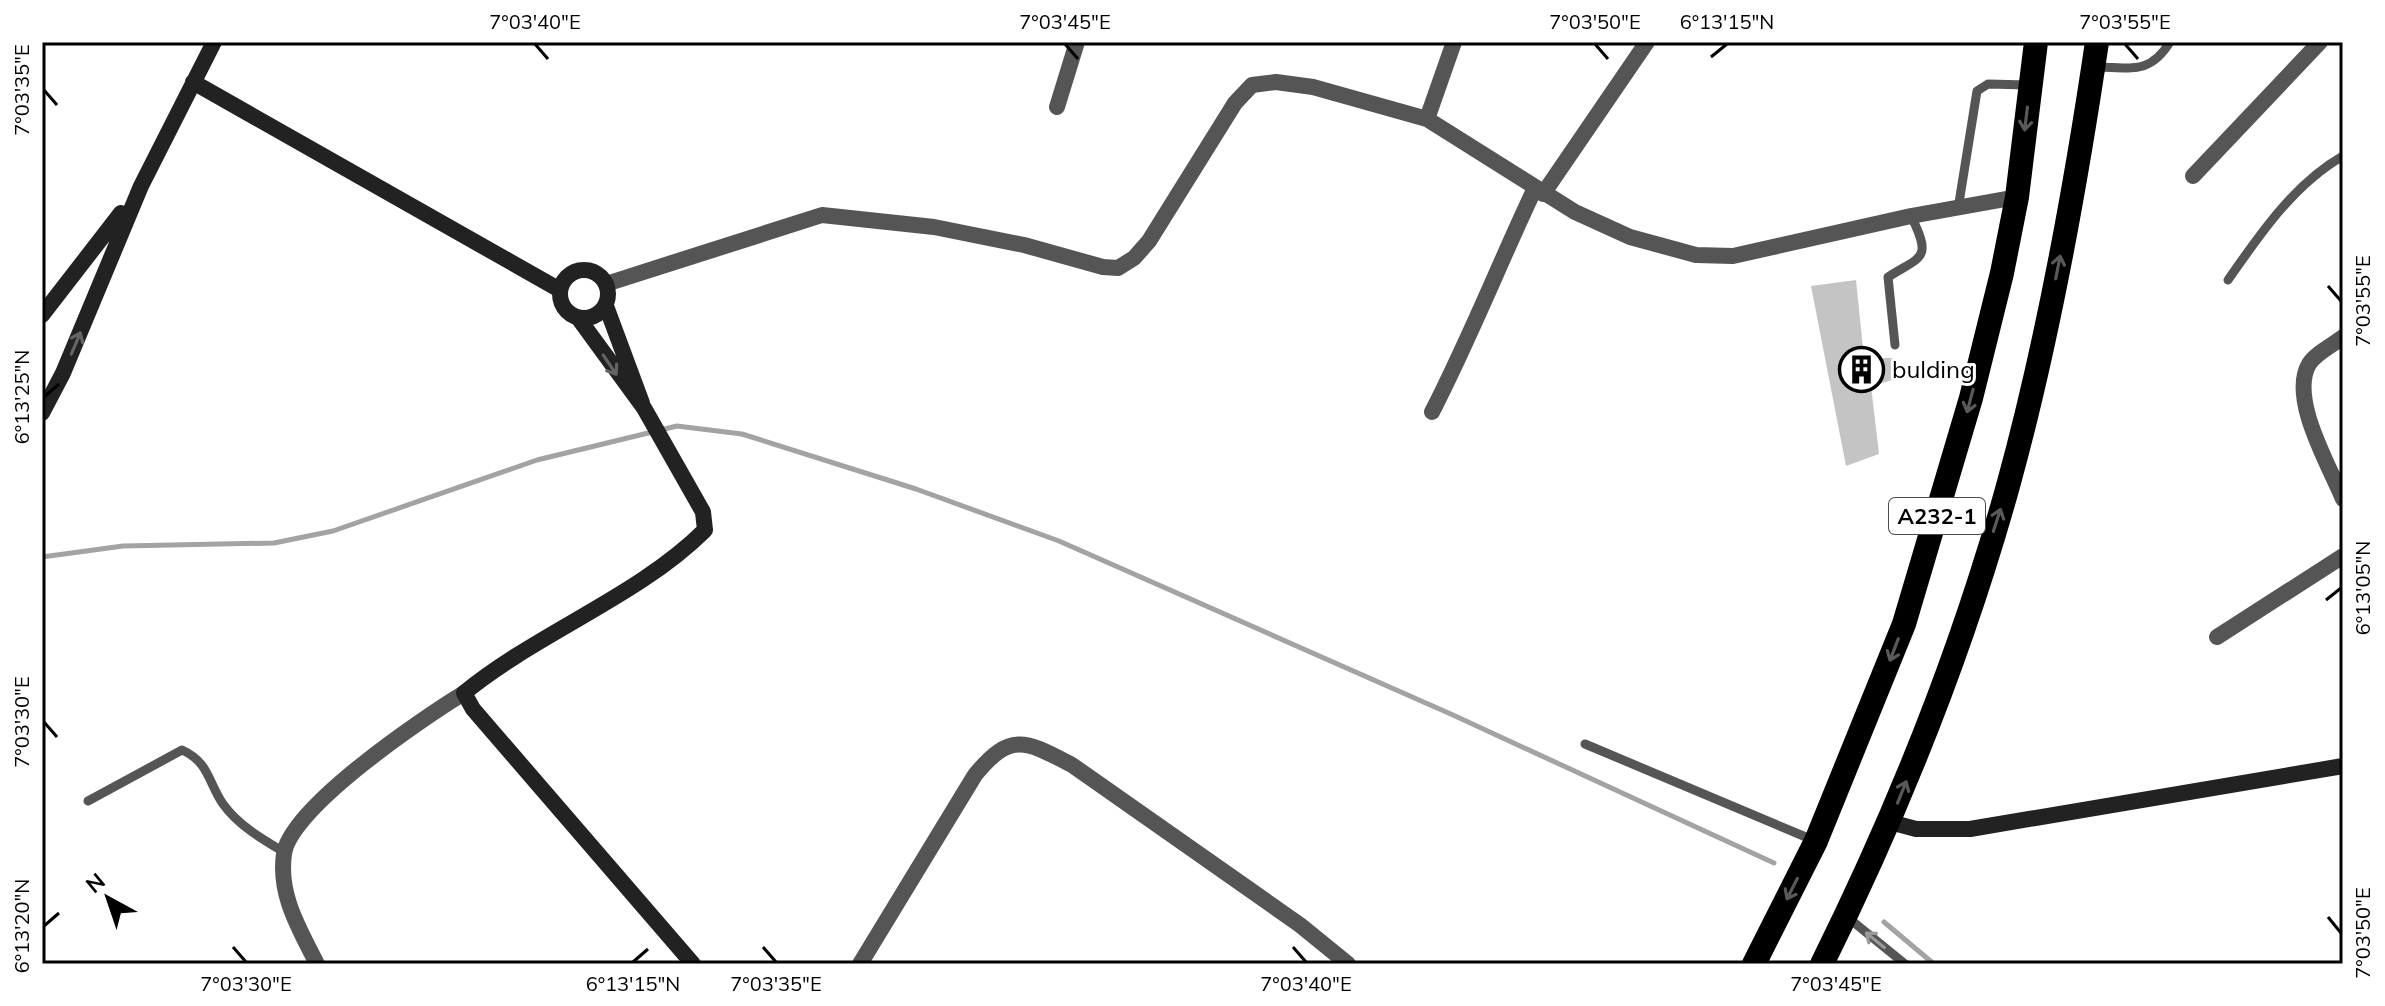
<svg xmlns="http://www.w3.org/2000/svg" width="2385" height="1006" font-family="Mulish,sans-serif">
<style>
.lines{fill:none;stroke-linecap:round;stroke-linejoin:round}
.stream{stroke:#a3a3a3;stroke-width:5}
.building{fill:#c4c4c4}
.lane{stroke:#555;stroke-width:9}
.street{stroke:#555;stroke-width:16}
.secondary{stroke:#222;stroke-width:16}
.highway{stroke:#000;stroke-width:24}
.oneway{stroke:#595959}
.oneway2{stroke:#646464}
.oneway3{stroke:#999}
.ticks{fill:none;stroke:#000;stroke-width:3}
.labels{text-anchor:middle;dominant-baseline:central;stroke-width:6;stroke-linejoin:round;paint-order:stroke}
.shield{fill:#fff;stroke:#4c4c4c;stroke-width:2}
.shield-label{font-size:22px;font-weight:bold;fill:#000}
.poi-label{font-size:24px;fill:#000;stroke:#fff;text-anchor:start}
.neatline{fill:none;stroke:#000;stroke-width:3}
.ticks-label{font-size:20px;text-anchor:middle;fill:#000}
</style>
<rect width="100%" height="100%" fill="#fff"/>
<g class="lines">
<!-- stream -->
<path class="stream" d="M42,557L123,546L274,543L333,531L537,460L677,426L742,434L916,489L1059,541L1453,715L1774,863
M1884,922L1934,964"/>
</g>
<!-- building -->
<path class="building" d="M1856,280L1864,358H1895L1896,379L1871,386L1879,454L1846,466L1811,286Z"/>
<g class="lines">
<!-- lane -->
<path class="lane" d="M2094,67C2129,67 2149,76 2170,42
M1958,209L1977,91L1988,84L2028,85
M2228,280C2260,234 2294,184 2343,156
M1895,345L1888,277C1921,256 1933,260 1911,216
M1585,744L1813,840
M88,801L182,750C209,762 208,782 223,804C238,825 262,839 284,852
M1846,916L1905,964"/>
<!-- street -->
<path class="street" d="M1057,107L1077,42
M1427,119L1454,42
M2193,176L2320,42
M1543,194L1647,42
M606,284L822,215L934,227L1024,245L1103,267L1118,268L1134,258L1149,241L1235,103L1252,85L1276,82L1313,87L1427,119L1575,212L1630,237L1696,255L1733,256L1911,216L2017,197
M2343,337C2333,345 2316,353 2309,364C2289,398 2329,465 2343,499
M1432,412C1470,338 1500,262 1535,188
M2217,637L2343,556
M317,964C300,930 278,895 284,854C290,808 423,718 464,693
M860,964L975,775C1011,731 1026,741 1072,765L1300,925L1348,964"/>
<!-- secondary -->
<path class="secondary" d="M193,82L560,290
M560 294a24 24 0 1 1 48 0a24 24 0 1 1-48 0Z
M606,306L642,403
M42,315L121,213
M579,319L644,408L703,512L705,530C639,596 537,633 464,693L473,709L693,964
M42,413L63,373L141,186L214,42
M1890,822L1916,829H1970L2343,766"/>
<!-- highway -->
<path class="highway" d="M1754,964L1816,841L1904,624L1971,398L2002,273L2017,197L2036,42
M1822,964C1898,811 1962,651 2008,486C2048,341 2075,191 2097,42"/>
</g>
<!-- one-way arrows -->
<defs><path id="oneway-shaft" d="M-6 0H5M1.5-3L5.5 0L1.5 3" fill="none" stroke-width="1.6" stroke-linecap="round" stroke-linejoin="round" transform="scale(2)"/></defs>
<g class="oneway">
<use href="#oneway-shaft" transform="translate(2026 119) rotate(97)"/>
<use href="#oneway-shaft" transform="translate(2058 267) rotate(-79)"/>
<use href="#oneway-shaft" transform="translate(1970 401) rotate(105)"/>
<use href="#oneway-shaft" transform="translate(1997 520) rotate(-72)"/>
<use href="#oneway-shaft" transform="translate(1894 650) rotate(111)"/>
<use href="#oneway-shaft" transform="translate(1902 792) rotate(-68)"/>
<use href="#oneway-shaft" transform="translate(1792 889) rotate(117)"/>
</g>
<g class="oneway2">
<use href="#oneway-shaft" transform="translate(76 343) rotate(-67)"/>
<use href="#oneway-shaft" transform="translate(610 365) rotate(56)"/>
</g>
<use class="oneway3" href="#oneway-shaft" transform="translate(1875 940) rotate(-141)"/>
<!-- ticks -->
<path class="ticks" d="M535,44L548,59M1065,44L1078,59M1595,44L1608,59M2125,44L2138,59M1711,57L1727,44M44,90L57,105M2328,286L2341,301M44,397L59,384M2326,600L2341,588M44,722L57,737M2328,917L2341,933M44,926L59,913M233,947L246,962M763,947L776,962M1293,947L1306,962M1823,947L1836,962M633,962L648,949"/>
<!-- icons -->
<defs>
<symbol id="building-ring" viewBox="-11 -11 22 22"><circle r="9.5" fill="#fff" stroke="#000" stroke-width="1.5"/><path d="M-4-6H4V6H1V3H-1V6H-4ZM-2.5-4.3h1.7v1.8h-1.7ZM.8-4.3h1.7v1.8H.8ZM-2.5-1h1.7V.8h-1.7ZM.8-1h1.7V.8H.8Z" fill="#000"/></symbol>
</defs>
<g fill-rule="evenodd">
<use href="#building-ring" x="1836" y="344" width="51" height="51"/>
</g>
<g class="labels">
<!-- shield labels -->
<rect class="shield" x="1889" y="498" width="96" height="36" rx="6"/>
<g class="shield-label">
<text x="1937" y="516">A232-1</text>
</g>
<!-- poi labels -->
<g class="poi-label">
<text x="1892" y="369">bulding</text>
</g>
</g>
<!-- border -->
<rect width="2385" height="1006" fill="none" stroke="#ffffff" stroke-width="88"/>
<!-- north arrow -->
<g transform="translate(108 898) rotate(320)" stroke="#ffffff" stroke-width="6" paint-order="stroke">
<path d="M0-6L14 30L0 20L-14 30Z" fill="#000000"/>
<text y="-12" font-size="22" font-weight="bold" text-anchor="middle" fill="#000000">N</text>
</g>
<rect x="44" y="44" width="2297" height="918" class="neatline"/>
<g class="ticks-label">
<text x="535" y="29">7°03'40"E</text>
<text x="1065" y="29">7°03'45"E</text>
<text x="1595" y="29">7°03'50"E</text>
<text x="1727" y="29">6°13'15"N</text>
<text x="2125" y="29">7°03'55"E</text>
<text transform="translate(22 90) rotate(-90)" y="7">7°03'35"E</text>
<text transform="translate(2363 301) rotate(-90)" y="7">7°03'55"E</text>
<text transform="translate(22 397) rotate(-90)" y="7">6°13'25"N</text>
<text transform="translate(2363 588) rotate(-90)" y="7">6°13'05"N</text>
<text transform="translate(22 722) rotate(-90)" y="7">7°03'30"E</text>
<text transform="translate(22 926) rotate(-90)" y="7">6°13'20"N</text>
<text transform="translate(2363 933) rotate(-90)" y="7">7°03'50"E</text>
<text x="246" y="991">7°03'30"E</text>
<text x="633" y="991">6°13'15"N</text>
<text x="776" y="991">7°03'35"E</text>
<text x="1306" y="991">7°03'40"E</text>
<text x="1836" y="991">7°03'45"E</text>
</g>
</svg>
